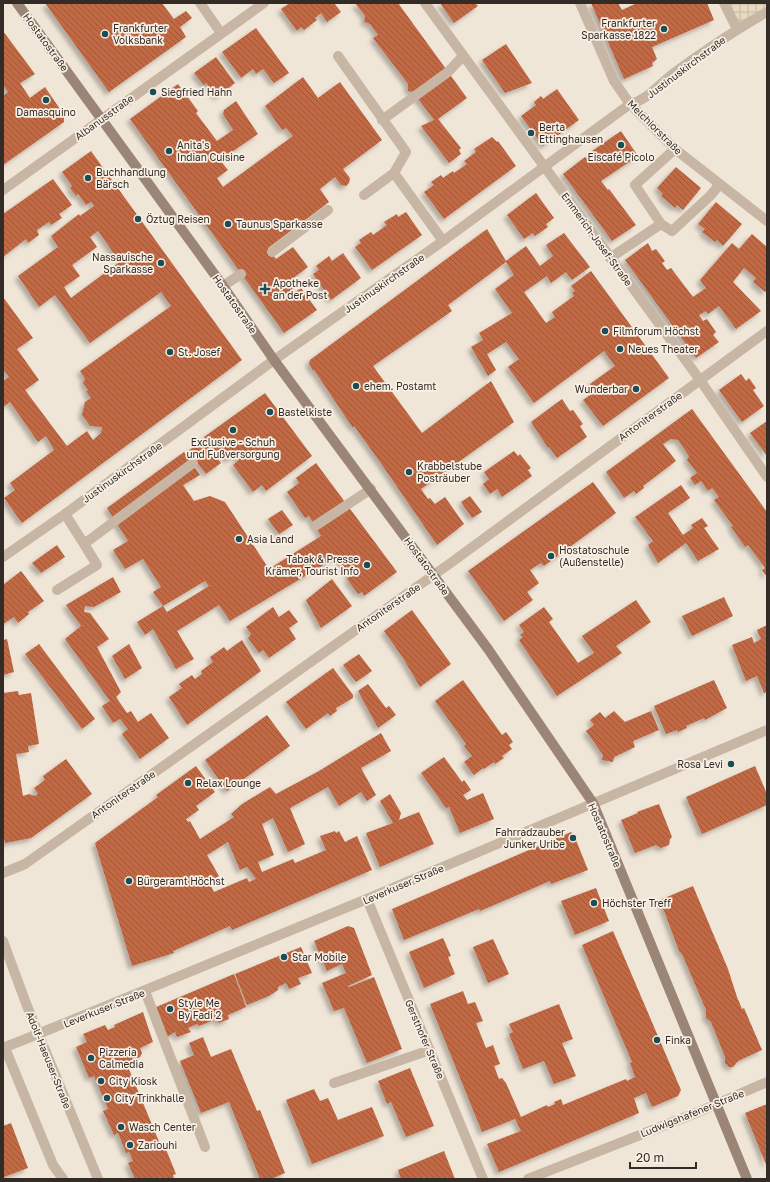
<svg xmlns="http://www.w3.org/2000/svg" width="770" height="1182" font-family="'Golos Text',sans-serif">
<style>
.plaza{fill:url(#plaza-grid)}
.building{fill:url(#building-back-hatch);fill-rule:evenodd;filter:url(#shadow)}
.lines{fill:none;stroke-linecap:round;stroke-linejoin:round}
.lane{stroke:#c8b6a4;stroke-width:10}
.street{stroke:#c8b6a4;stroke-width:10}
.secondary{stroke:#9b8576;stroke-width:10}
.poi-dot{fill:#1c4d54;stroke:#f8f0e4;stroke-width:1.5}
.labels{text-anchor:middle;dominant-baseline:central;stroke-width:3.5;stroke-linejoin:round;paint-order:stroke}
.poi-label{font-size:10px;fill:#332b26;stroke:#f8f0e4;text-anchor:start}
.street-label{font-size:10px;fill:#332b26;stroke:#f8f0e4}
</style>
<defs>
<pattern id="plaza-grid" width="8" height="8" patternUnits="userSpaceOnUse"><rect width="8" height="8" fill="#e8d8bf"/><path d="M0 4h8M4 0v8" fill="none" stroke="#c7baa4"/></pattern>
<pattern id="building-back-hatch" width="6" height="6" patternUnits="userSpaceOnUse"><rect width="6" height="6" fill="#c46842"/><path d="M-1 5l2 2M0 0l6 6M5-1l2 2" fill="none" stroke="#a05637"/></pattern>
<filter id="shadow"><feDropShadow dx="-3.5" dy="3.5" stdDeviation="2" flood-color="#0004"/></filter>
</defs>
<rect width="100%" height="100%" fill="#f0e6d8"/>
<!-- plaza -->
<path class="plaza" d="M724,3H767V12L737,29Z"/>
<!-- building -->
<path class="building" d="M45,3H162L174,19L186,11L192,18L180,27L186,37L109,92Z
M290,3H334L341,12L327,22L321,13L315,18L317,20L304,30L301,27L297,31L281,9Z
M355,3H398L467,98L438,119L461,148L459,150L461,154L449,163L421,126L434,120L413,92L408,91V84L373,38L378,35L370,24L364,22L365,16Z
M440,3H475L478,6L454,23Z
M591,3H618L622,10L637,3H707L714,20L652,47L657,59L652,63L653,66L624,79Z
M256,28L289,73L274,83L263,69L256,74L253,69L241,78L222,52Z
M3,31L35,74L20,83L30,98L45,87L64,115V122L3,165V96L8,92L3,85Z
M506,44L532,83L505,93L482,60Z
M216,57L235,83L217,97L206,83L204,85L194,73Z
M303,77L318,98L340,82L382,140L343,169L350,178L349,183L346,186L341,185L335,177L320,189L329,202L268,248L276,259L293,247L308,267L292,279L296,286L292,288L295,292L301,288L317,310L284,333L130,119L178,84L198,111L196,113L217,141L233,130L223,114L224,110L236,101L258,134L220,160L228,170L217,178L223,187L293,136L286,128L282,130L265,106Z
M557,89L579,120L543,146L521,116L536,105L534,102L541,96L543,99Z
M621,131L638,156L601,181L608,190L609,189L636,225L612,241L563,174L585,157L586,158L594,153L592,151Z
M492,137L497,142L498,141L516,166L444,219L424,192L434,185L431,182L441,175L443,178L453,171L454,173L467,164L464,161L476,152L474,149Z
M91,151L242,360L22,523L4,498L15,490L10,483L54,450L46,436L38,442L10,402L3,407V381L9,377L3,369V332L5,331L3,329V297L33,338L17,349L39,380L25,390L67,446L87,431L93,440L101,433L102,427L90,426L82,415L85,402L91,398L86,391L88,390L83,383L85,379L80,371L171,306L161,292L90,343L55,295L39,307L18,276L58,247L51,236L79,214L80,216L94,206L91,202L86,205L78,194L76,196L70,188L72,186L62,172ZM98,231L117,258L123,254L125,258L71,298L64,287L80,276L72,265L97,247L90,237Z
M676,167L701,188L683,210L677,205L675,208L661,196L663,194L657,188Z
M53,179L72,205L59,214L62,218L51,225L49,222L37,230L39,235L28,243L26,239L3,257V214Z
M536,193L554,218L546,224L548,227L535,236L533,233L524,239L507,215Z
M716,202L742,224L723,246L717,240L715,242L702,232L705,229L698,224Z
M406,212L422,235L372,270L355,247L361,243L359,240L371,232L373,235L387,225L384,222L397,214L398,217Z
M487,229L506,261L526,246L540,266L553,256L546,245L564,233L590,267L572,280L566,272L551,283L547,276L524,292L546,323L555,317L552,312L574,296L572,293L575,291L571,286L591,271L669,378L603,426L583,400L596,391L590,384L615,366L604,351L534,403L508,367L519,359L506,342L487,354L496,370L488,376L471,347L483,340L479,333L512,313L495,289L514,275L506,262L448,305L452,311L373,366L422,433L491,381L514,422L421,489L428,499L430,498L435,504L445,497L464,524L437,545L380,462L354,426L353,428L314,370L313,371L309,363L310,360Z
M752,234L767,247V290L765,292L753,282L756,278L744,268L733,282L761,311L736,329L719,306L708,314L706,311L699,315L703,321L707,319L716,332L713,335L719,342L696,358L625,260L648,243L652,251L656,249L665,261L662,263L667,270L671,268L693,297L706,288L700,280L732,243L739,249Z
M343,253L361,278L331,300L313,274L319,270L316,266L329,256L332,261Z
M741,374L746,381L749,378L756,388L753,390L764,406L742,422L719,390Z
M265,393L312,456L266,491L262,485L253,492L233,465L239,460L235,455L228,460L224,455L219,458L204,437Z
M562,399L570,411L573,410L583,424L580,426L587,437L557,458L549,447L548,448L531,422Z
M692,409L767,512V577L762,570L765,568L748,545L745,547L731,527L733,526L714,500L719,497L712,488L708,491L701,481L695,485L690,478L697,473L687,460L689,456L678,440L671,439L663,444L676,461L643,486L644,488L636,494L634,491L624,498L606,472Z
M767,421V456L750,433Z
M204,440L221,463L206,474L188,451Z
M514,451L518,456L520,454L531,468L528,470L532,476L502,497L497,489L490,494L483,484L489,479L484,472Z
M184,452L200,475L183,485L194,501L210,496L225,502L269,569L321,536L309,516L305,518L287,492L299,483L296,478L316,463L397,572L364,596L362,592L358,594L347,579L350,576L337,557L230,621L219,605L177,631L194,659L176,669L153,629L145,635L137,622L163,606L167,612L209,586L205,581L163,606L153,592L161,587L143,559L125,569L113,550L128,541L107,508Z
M593,482L616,513L544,566L541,563L530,570L539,583L527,592L533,600L504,621L468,571Z
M681,485L690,498L668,513L683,535L693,528L691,525L702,518L708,526L704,528L719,549L698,561L686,543L658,563L648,545L653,541L635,517Z
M470,496L482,512L472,518L461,502Z
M282,510L293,525L279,534L268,519Z
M57,545L65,557L41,573L32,563Z
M21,571L44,601L28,612L29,614L18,623L14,617L3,624V585Z
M113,577L121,592L94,607L85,606L84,612L90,613L109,639L97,647L121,692L116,697L127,713L131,711L138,722L151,713L169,738L140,759L122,734L128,729L120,719L113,723L102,706L110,701L65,639L81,626L66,605Z
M332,579L352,606L321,628L306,600Z
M724,597L733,616L692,636L682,616Z
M636,600L651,622L616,646L622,653L557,696L519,640L523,637L520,635L524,632L519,625L544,607L553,619L549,622L578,663L594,653L582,636Z
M273,607L279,617L289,610L298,622L289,628L296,639L269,658L263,650L259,653L248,638L251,634L246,627Z
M412,610L451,664L420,687L403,658L384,631Z
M767,625V692L764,693L757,676L746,681L732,645L752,637L754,643L761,639L757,630Z
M7,639L14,672L3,675V640Z
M242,640L261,671L187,725L169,697L182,688L179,684L192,675L195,679L202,674L201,671L213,662L210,657L224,647L227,651Z
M39,644L95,719L82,729L25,654Z
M129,644L142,668L125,679L112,656Z
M359,654L372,671L356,682L343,665Z
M333,668L353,695V698L336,708L337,711L330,716L328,713L306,729L286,702Z
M463,680L502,735L506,732L513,742L509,745L512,749L502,756L504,758L495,764L494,762L484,769L483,768L474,775L464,762L472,756L464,746L466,744L435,701Z
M714,680L727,708L705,720L704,718L686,726L687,728L678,732L677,730L666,734L654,706Z
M368,684L386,708L389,706L396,715L378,728L358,691Z
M18,691L19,695L31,693L39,744L28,746L29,752L16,754L23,796L29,794L35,796L38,794L34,788L45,780L43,776L66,759L92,794L31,838L5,843L3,834V693Z
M614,711L625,722L651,711L659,730L633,741L635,747L614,757L613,762L602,760L603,755L586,731L594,725L590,720L600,712L605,718Z
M267,715L290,746L227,791L205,760Z
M381,733L391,751L361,768L376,795L367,801L361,792L339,806L328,787L290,808L305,844L288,852L273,818L262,824L274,855L258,862L262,872L293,859L295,863L326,850L320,836L335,831L336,833L339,831L345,842L357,836L372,870L232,930L230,926L173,951L174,953L132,966L95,843L158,797L156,795L196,766L215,792L196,806L199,810L186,819L188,822L190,821L200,839L234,817L231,814L242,804L270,787L276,794L319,771ZM228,842L240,870L247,867L256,879L249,882L247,878L214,892L209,882L219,876L207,855Z
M444,757L462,782L464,780L471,790L463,795L467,800L483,793L494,819L460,833L449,807L446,808L421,773Z
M755,766L767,794V805L702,834L686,797Z
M390,794L401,813L399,820L419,812L434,844L380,867L366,833L393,823L380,801Z
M659,804L672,837L670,839L669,845L661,848L656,845L635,853L621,820L638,813L637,812Z
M571,832L574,835L588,870L551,884L550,881L480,911L479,909L404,940L392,909Z
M693,886L728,969L737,997L742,1009L744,1008L762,1050L738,1061L733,1067H729L725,1063V1057L711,1022L706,1018V1010L682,954L679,951L660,900Z
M596,888L609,921L575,935L561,901Z
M348,926L354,928L372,975L348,986L349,987L374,977L402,1049L367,1063L344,1008L334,1011L322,983L346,973L342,964L327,971L314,941Z
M613,931L681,1090L678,1096L652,1107L646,1093L634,1098L639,1113L499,1172L487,1144L521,1131L515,1119L482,1132L430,1004L463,991L468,1004L475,1002L483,1021L476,1023L486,1048L493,1045L500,1064L494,1066L499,1079L502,1078L506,1083L521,1117L547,1105L548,1107L555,1104L554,1102L561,1099L563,1105L626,1079L627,1081L635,1077L630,1063L632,1062L582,945Z
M443,938L451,956L448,957L455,974L424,988L409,952Z
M493,939L509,974L488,983L473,947Z
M301,947L312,973L298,978L301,984L289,989L286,983L278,987V990L269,996L247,1005L235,974Z
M234,974L246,1007L228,1015L229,1019L219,1023L217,1019L199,1026L197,1024L188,1028L191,1032L177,1037L175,1032L167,1037L154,1008Z
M559,1004L573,1039L562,1043L576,1076L554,1084L544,1061L523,1069L509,1034L513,1032L509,1024Z
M143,1012L153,1042L140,1048L142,1053L140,1057L126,1062L160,1144L163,1142L176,1174L173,1175L174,1179H135L128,1163L133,1161L129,1152L126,1153L118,1133L114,1135L103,1111L108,1109L94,1076L89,1078L76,1047L87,1042L83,1034L105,1025L108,1030L115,1027L114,1025Z
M203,1037L211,1057L231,1049L257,1111L260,1110L285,1173L271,1179H260L229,1102L201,1113L180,1061L194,1055L189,1043Z
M410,1068L434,1126L406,1137L391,1102L387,1104L378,1081Z
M314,1089L320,1101L328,1098L338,1120L372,1107L384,1136L312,1164L286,1100Z
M767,1104V1167L745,1113Z
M11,1123L28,1168L4,1177L3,1126Z
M444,1151L455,1179H401L398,1170Z"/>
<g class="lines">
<!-- lane -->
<path class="lane" d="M200,3L221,33
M338,56L406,152L394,173L443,241
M382,120L448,72L463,56
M364,195L394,173
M661,224L672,231L710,196L719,185
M272,252L328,210
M610,258L661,224L635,185L675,149
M223,286L241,274
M65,514L84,544L193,463
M315,526L371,489
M57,590L97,565L84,544
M145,991L205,1147
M3,1048L38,1034
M5,1048L53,1165L63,1179
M334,1083L430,1050"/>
<!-- street -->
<path class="street" d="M425,3L700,380L767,477
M580,3L614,81L630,104L675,149L767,221
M724,3L737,29
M3,190L264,3
M3,557L65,514L274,360L443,241L630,104C648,100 659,84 674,73C704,51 735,30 767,12
M3,873L25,864L452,562L767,331
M367,899L483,1179
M3,941L27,1006L98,1179
M38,1034L367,899L767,730
M528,1179L696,1113L767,1082"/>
<!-- secondary -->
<path class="secondary" d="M17,3L223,286L274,360L488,649L593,803L747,1179"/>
</g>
<!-- markers -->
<g class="poi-dot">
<circle cx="664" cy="29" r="4"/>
<circle cx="105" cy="34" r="4"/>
<circle cx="153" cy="92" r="4"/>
<circle cx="46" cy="100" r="4"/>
<circle cx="531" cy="133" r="4"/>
<circle cx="621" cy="145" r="4"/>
<circle cx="169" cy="151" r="4"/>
<circle cx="88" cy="178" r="4"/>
<circle cx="138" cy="219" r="4"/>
<circle cx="228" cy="224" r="4"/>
<circle cx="161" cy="263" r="4"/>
<path d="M263 283h4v4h4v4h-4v4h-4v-4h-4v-4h4z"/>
<circle cx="605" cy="331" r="4"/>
<circle cx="620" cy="349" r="4"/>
<circle cx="170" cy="352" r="4"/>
<circle cx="356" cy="386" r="4"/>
<circle cx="636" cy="389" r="4"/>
<circle cx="270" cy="412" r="4"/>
<circle cx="233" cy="430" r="4"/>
<circle cx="409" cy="472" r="4"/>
<circle cx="239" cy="539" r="4"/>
<circle cx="551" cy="556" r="4"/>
<circle cx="367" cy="565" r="4"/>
<circle cx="731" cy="764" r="4"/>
<circle cx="188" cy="783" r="4"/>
<circle cx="573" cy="838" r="4"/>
<circle cx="129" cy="881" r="4"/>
<circle cx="594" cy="903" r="4"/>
<circle cx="284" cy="957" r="4"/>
<circle cx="170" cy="1009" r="4"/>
<circle cx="657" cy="1040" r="4"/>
<circle cx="91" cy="1058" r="4"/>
<circle cx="101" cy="1081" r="4"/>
<circle cx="107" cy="1098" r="4"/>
<circle cx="121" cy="1127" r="4"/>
<circle cx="130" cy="1145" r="4"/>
</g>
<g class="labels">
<!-- poi labels -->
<g class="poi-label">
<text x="656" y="23" text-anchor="end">Frankfurter<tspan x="656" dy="12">Sparkasse 1822</tspan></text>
<text x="113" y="28">Frankfurter<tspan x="113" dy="12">Volksbank</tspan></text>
<text x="161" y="92">Siegfried Hahn</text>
<text x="46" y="112" text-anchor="middle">Damasquino</text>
<text x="539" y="127">Berta<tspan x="539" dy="12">Ettinghausen</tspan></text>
<text x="177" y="145">Anita's<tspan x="177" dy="12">Indian Cuisine</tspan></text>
<text x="621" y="157" text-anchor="middle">Eiscafé Picolo</text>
<text x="96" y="172">Buchhandlung<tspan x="96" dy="12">Bärsch</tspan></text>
<text x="146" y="219">Öztug Reisen</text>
<text x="236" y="224">Taunus Sparkasse</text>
<text x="153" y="257" text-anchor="end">Nassauische<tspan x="153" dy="12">Sparkasse</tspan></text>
<text x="273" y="283">Apotheke<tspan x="273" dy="12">an der Post</tspan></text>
<text x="613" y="331">Filmforum Höchst</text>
<text x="628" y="349">Neues Theater</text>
<text x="178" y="352">St. Josef</text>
<text x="364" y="386">ehem. Postamt</text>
<text x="628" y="389" text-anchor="end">Wunderbar</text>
<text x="278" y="412">Bastelkiste</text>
<text x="233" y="442" text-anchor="middle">Exclusive - Schuh<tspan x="233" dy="12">und Fußversorgung</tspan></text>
<text x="417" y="466">Krabbelstube<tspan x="417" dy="12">Posträuber</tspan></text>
<text x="247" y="539">Asia Land</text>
<text x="559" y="550">Hostatoschule<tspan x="559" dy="12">(Außenstelle)</tspan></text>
<text x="359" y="559" text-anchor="end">Tabak &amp; Presse<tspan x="359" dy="12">Krämer, Tourist Info</tspan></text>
<text x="723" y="764" text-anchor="end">Rosa Levi</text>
<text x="196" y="783">Relax Lounge</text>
<text x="565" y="832" text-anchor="end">Fahrradzauber<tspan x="565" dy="12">Junker Uribe</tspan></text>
<text x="137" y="881">Bürgeramt Höchst</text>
<text x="602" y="903">Höchster Treff</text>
<text x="292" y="957">Star Mobile</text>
<text x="178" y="1003">Style Me<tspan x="178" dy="12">By Fadi 2</tspan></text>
<text x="665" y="1040">Finka</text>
<text x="99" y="1052">Pizzeria<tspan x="99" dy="12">Calmedia</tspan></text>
<text x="109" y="1081">City Kiosk</text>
<text x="115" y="1098">City Trinkhalle</text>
<text x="129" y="1127">Wasch Center</text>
<text x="138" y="1145">Zariouhi</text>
</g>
<!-- street labels -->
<g class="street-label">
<text transform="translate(46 42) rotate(54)">Hostatostraße</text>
<text transform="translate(686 67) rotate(-37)">Justinuskirchstraße</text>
<text transform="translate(104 117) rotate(-36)">Albanusstraße</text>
<text transform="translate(655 127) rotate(45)">Melchiorstraße</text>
<text transform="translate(597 239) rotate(54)">Emmerich-Josef-Straße</text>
<text transform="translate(384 283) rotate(-35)">Justinuskirchstraße</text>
<text transform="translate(235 304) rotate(55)">Hostatostraße</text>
<text transform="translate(650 416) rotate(-36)">Antoniterstraße</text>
<text transform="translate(122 472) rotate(-36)">Justinuskirchstraße</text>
<text transform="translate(427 566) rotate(54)">Hostatostraße</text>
<text transform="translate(388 607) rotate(-35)">Antoniterstraße</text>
<text transform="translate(123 794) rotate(-35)">Antoniterstraße</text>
<text transform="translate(605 835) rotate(67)">Hostatostraße</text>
<text transform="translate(403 884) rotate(-23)">Leverkuser Straße</text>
<text transform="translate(104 1008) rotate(-22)">Leverkuser Straße</text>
<text transform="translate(425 1039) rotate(67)">Gersthofer Straße</text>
<text transform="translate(49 1060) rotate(68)">Adolf-Haeuser-Straße</text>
<text transform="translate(692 1113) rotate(-22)">Ludwigshafener Straße</text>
</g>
</g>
<!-- border -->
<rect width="770" height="1182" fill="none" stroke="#332b26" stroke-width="8"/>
<!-- scale -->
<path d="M630 1162v6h66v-6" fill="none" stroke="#332b26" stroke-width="2"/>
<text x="636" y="1162" font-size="12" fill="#332b26" stroke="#f8f0e4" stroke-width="3" paint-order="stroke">20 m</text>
</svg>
